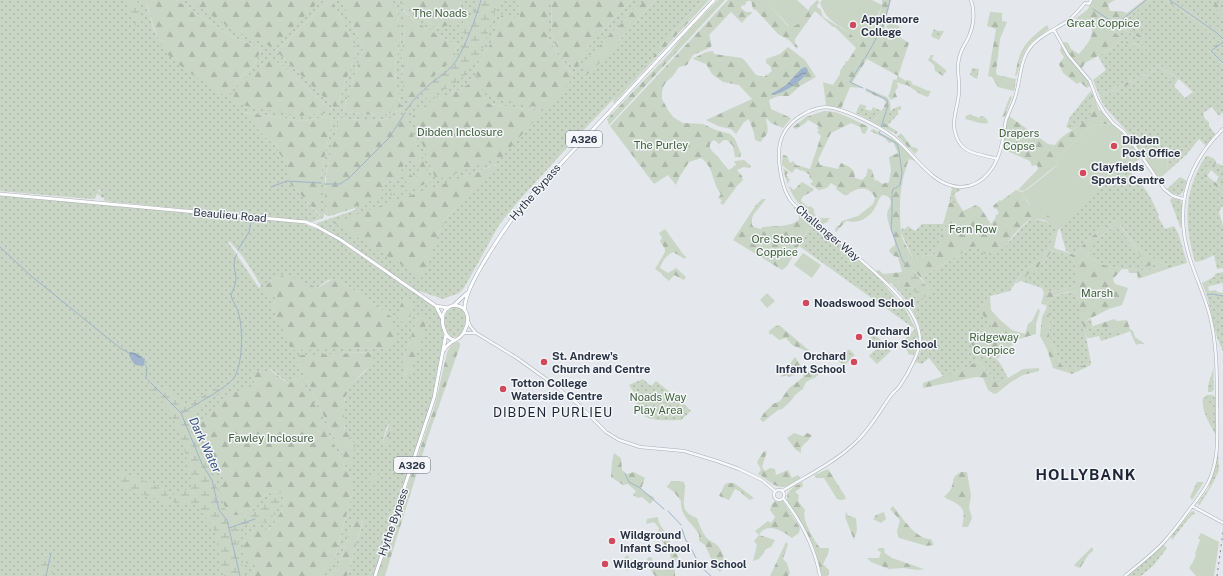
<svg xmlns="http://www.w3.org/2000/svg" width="1223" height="576" font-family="'Public Sans',sans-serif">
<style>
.grass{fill:url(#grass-dots);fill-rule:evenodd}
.forest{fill:url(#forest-firs)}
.wetland{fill:url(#wetland-marsh)}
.garden{fill:#c9d6c5}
.water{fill:url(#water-waves)}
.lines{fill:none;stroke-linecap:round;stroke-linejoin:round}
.stream{stroke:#9fb4cc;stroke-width:1}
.tertiary-casing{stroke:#a9aeb7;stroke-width:3.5}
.secondary-casing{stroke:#a9aeb7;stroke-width:4}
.primary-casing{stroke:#a3abb8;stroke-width:4}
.tertiary{stroke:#f7f8fa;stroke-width:2.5}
.secondary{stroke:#fff;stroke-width:3}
.primary{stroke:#fff;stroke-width:3}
.rail{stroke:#7d8696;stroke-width:1;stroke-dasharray:2 4;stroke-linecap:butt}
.poi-dot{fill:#d1495b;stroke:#f4f6f9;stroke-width:1.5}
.labels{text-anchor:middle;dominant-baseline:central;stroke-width:3;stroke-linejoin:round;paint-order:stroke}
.shield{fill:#f4f6f9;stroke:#676e7b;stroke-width:1}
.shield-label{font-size:10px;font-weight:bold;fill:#2b3445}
.park-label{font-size:11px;fill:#3f6138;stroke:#f4f6f9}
.poi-label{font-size:11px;font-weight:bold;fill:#2b3445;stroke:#f4f6f9;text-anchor:start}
.street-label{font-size:11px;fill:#2b3445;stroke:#f4f6f9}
.water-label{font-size:12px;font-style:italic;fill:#34527a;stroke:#f4f6f9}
.quarter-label{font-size:13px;letter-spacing:1px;fill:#1d2536;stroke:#f4f6f9}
.district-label{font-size:15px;font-weight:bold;letter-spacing:1px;fill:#1d2536;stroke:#f4f6f9}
</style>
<defs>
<pattern id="grass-dots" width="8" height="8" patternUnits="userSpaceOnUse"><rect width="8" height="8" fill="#c9d6c5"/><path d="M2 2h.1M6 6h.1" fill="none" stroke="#adb8ab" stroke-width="1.8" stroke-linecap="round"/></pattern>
<pattern id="forest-firs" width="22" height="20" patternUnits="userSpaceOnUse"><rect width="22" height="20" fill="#c9d6c5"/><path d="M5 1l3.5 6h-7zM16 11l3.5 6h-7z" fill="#adb8ab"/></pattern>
<pattern id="wetland-marsh" width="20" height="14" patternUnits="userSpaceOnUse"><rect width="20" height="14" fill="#c9d6c5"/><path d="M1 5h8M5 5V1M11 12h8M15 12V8" fill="none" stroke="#adb8ab"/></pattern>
<pattern id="water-waves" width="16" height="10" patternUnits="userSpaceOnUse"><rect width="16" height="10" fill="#9fb4cc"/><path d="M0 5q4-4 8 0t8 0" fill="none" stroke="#8293a7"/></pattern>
</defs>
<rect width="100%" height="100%" fill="#e4e7ec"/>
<!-- grass -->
<path class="grass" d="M0,0H145L154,30L163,48L236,82L255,64L261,49L231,36L176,0H330L276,51L336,109L357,50L332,0H342L363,49L343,111C363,116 383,116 402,110L396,85L395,65L401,38L397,7L391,0H396L437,28L467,18L459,13L461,5L460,0H518L520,17L517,20L502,14L491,43L474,70L477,74H573L564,65L548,38V0H552L551,34L561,57L576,69L588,47L623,8L632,0H645L627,16L624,21L610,34L590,57L594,69L655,0H703L664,42L649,62L575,139L522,197L499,225L464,288L459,293L443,299L416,290L317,224V223L355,210V208L330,216H327L325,213L323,218L312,222L105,201L100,190C94,190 93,193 91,199L0,191ZM403,10L416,22L452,43L458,44L448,64L434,76L418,96L403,85L402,49L405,36ZM270,57L281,65L333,112L261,66ZM469,84L489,104L542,111L436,180L423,145L437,96H448ZM243,112L303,121L333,116L321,175L320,216L304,199L297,189L289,173L286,162L279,153L278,147L265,137ZM405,114L430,182L416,181L421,172L408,158L397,177L384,184L353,206L327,215L325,179L339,118C362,120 383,123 405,114ZM497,164L450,213L438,234L423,278L456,180Z
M1150,0H1165L1195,20L1220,42L1209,51L1223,65V112L1219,116L1212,107L1203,113L1205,119L1209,122V126L1215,134L1206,146L1199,139L1186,155L1167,172L1168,147L1147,162L1130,135L1104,106L1100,98L1149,75L1159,67L1178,80L1174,86L1185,98L1193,92L1179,79L1158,64L1148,73L1099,95L1093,80L1106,70L1098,56L1116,46L1120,40L1145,50L1146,48L1121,38L1114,32L1116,26L1142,39L1116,24L1126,19Z
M1172,0H1223V36L1177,3Z
M934,29L938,31H944L939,40L931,36Z
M1223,44V62L1212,52Z
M972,68L979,69L977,79L970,75Z
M1089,93L1094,107L1089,118L1072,130L1066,127L1070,117Z
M860,104L866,106L865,109L871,111L873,107L882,111L873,122L856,113Z
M901,106V110H898V114L887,126L883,123C891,113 886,110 901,106Z
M1206,156C1210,156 1214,158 1216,161L1204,176L1223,193V205L1219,212L1223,226V268L1217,269L1214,255L1204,260L1195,262C1184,224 1183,191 1206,156Z
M1062,163L1126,167C1143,185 1150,193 1159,216L1158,217L1165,229L1174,226C1181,237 1183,251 1187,263L1173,267L1161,263L1138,249L1117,220L1088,239L1075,255L1066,251L1060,229L1064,224L1045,177L1058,164Z
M1216,163L1223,166V188L1216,182L1219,177L1211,170Z
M1180,177L1187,181L1183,192L1180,195L1171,193L1167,189Z
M952,187L961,190L954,194L957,201L954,204L949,203Z
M0,195L296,222C315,226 330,235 346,245L437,308L441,318L444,335L432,401L374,576H347L363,521L354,520L339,564L330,576H319L335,557L353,491V479L343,463L300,377L288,383L270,369L265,375L255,379L253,387L201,438L216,464L218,471L224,479L222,483L223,487C218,500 229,508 237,516C256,511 253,504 265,495C269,492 274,492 278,491L283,495C286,506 277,521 269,529C263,535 251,538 244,541V555L256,564L253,576H0ZM228,242H230C243,255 252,270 261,286L259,288ZM281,276L317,288L328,280L338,279L392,317L391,348L293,349L273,309L276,294L274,295L262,288L275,278ZM403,299L413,305L409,321ZM420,311L427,317L408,381L403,379L407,367L402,364ZM374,352C372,357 371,365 367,369C361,376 353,381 348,390C340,405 344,426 347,442L348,444L356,442L343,456L297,360L346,353ZM393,421C391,431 390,438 382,444L387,426Z
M1172,198L1180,200L1182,203L1181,229L1170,200Z
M1032,218C1043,220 1050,223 1058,230L1057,234L1055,233L1047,251L1042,258L1023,271L1010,291L990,296L986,301L991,325L994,331L982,352C999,357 1000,363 1008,378L1000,383L995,380L978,361L961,370L944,377L929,358L922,364L915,362C934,336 910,301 890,282L892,279L901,286L912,288L922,299L931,291L921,278L970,248L977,246L1004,248L1021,228Z
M813,221L876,275L904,307L918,333V346L913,356L912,354L913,349L903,341L915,329L799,246Z
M922,224H943L947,226L942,231L940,242L937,249L939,254L938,256L935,254L913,258L901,233L902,228L905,229L908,226L915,231Z
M1116,225L1137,251L1139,252L1141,260L1152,261L1159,267L1147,271L1128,269H1122L1104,265L1087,256C1092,243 1105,232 1116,225Z
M1052,250L1073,257L1079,284L1072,287L1044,293L1042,288L1021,281L1024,277L1045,261Z
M1223,272V283L1210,286L1208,280L1215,276V274Z
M1076,291C1081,315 1087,339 1091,363L1078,367L1071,372L1062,366L1049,336L1050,322L1046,305C1053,293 1063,294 1076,291Z
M1218,294L1223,295V351C1214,334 1212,315 1207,296Z
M454,307L461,308C463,311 465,313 466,316C466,323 463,337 454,337C444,337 443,316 447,309Z
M1091,319L1093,329L1104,328L1123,334L1101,341L1099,336L1090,338L1085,321Z
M875,334L891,351L877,364L869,356L877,348L869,339Z
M849,349L855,355L844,366L837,360Z
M1213,364L1214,389L1212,392H1208C1207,381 1214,374 1213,364Z
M643,379L651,386L656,381L680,400L691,411L681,420C667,420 639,424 636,403L639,401L629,385Z
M1207,395H1213L1215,398L1216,435C1210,425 1201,411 1203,398Z
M1218,452L1219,470L1213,483L1199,506L1198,503L1208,489L1213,474Z
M1194,511L1195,513L1189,518L1172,540L1171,536L1191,512Z
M1164,545L1167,548L1153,566L1141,576H1128Z"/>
<!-- forest -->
<path class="forest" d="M145,0H176L231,36L261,49L255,64L236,82L228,98C211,86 172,64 162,47C154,32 151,16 145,0Z
M188,0H321L272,47L235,31Z
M330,0H332L357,50L336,109L276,51Z
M342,0H391L397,7L401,38L395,65L396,85L402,110C382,116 363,116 343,111L363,49Z
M396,0H460L461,5L459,13L468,18L459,23L437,28Z
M518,0H548V38L564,65L573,74L570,82L546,109L491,97L486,93L474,70L491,43L502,14L511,15L517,20L520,17Z
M552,0H632L623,8L588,47L576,69L561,57L551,34Z
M645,0H655L594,69L582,78L585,65L590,57L610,34L624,21L627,16Z
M703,0H709L614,103L613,101L617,94L649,62L664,42Z
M718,0H725L609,125L607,119L670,53L682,37Z
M728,0H769V5L771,7L788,26L807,13L810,7L817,0L819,2L816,6L821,10L823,17L851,34L860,44C870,32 882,17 882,0H891L884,27L909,43L898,76L906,81L907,80L911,81L913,85C920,86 925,91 931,91L928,97C919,95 914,89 907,85C903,84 900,84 897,82L898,87L895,92L897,97L891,100L888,96C892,90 891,83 894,79L896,80L898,76L867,59L852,83L862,88L850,87L841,109L826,105L823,82L833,85L840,74V71L845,64V62L848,61L856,48L835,27H833L815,11L795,39V43L798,47L797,49L789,40L778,34L756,10L753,9L751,1H747L745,5L741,6V8L746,12H752L751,14L748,16L742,23L731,12L710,34C708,38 713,42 711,47L693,55L687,65L679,67L672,77L666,82L663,87L662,93V99L668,110L673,117L683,123L703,124L716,130L730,134L735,139L741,154L740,157H735L733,146L727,140H724L719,144L714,140C704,147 714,152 719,158C722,162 725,166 729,170L736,165L734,161H735L744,160L751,166L750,168L744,167L737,170L742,176L743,180L737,186L723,205L720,203L722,200L718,198L721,194C712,184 715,168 701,158L689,162L680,176L676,185L668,175L654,184L610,126Z
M1093,0H1115L1108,4L1110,11H1121L1127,13L1144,0H1150L1126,19L1117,24L1143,37V39L1116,26L1114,32L1121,38L1146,48L1145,51L1120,40L1116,46L1085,63L1081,70L1091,85L1087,88L1080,82L1077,84L1063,73L1059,64L1064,57L1060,51L1062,43L1065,42L1068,43L1071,49L1079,54C1084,48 1097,35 1090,26C1088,24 1085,22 1083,20L1078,21L1075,19L1087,10L1093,1Z
M1165,0H1172L1177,3L1223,36V44L1212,52L1223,62V65L1209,51L1220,42L1195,20Z
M1214,1L1223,8V16L1215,7Z
M402,10L416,22L452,43L458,44L448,64L434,76L418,96L414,109L407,100L403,85L402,49L405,36Z
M990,12H993L1002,13V21L1007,22L1000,39L996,72L997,75L1016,79L1014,91L998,87L992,77L988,76L996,29L987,26Z
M1047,25L1049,29C1043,34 1036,38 1031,43C1022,52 1020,64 1017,75L1015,76C1020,48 1024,43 1047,25Z
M788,47L805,60L816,77L800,86L789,96H778L769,100L771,109L791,118L783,128L771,123L766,118C766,122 769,128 767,133C766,137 763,137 761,142L755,140L754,133L749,119L744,122L736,134L731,129L718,126L706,120L752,99L739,85L723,82L712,74L706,64L693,59L694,58L706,52L713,51L714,54L742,58L746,62L756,75L764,77L772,71L770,66L766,63V59L780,54Z
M931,55H934L932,59L946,70V73L945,72L943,76L935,71L934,65L928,60Z
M270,56L281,65L333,112L300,116L231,103L239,83L261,66Z
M1158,64L1179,79L1178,80L1159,67L1149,75L1100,98L1099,95L1148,73Z
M475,74L489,104L543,111L502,157L436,180L412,117L437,96H448L469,84Z
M867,89L887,97C894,105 889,116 884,123L898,132L896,134L873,122C879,116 883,110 886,102L883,99L865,91Z
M1091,91L1099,110L1103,112L1112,123L1092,126L1061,154L1074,171L1062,163L1058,164L1028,188L1023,191L1018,190L1038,169L1037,165L1032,166L1030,161L1003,149L1006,126L1009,116L1048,144L1055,145C1065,130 1089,125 1094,107L1089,93Z
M1010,96L1012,97L1005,116L1002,117Z
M824,111C838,110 853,120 867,126L868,128L865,134L862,133L860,127L851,123L831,133L818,160L820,165L838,169L841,163C851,167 855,169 855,178L862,180L866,176L868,168L872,170L875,181L877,180L882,184L889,182L891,170L889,157L898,153L893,142L889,143L885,138L870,131L873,129L896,141L916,161L909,159C899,184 899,208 901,233C901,239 910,252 913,258L935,254L938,256L937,249L940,242L942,231L947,226L943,224L949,203H953L957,201L963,211L976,205L980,207L991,224L996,217L995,216L999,213L996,208L994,209L993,206L1000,200L1001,201L1016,190L1022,192C1029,214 1051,210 1064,224L1058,230L1044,220L1032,218C1021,225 1011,237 1005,248L985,254L977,246L970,248L921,278L914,271V285L912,288L901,286L892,280L889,284L875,271L879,270L883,274L902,272L898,257L894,256L889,251L890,249L895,245C895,235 887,225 887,214C887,209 893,205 890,199C888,196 886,195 882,195C879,198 878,202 876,206C870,218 859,224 846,221L836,232L835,231L836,227L840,225L842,221L858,216L873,204L875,198C869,185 857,187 847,195H844L836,189L837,187L831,183L827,188L819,190L810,184L813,181L809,178L810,175L802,170L801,171L796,168L792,173L782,165V161L783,155L787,156L790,163L793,161L796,165L810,169L821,136L817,132L819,130L817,128L819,126L808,120L804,124L796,129L793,128V127L806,117Z
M242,112L303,121L333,116L321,175V216L304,199L297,189L291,185L286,162L279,153L278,147L265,137Z
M405,114L431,182L417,187L416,183V187L390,195L392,190L407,184L404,177L405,168L416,181L421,172L408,158L397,177L384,184L381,193L376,199L328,216C320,183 332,150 339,118C362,120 383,123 405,114Z
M970,114L974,116L980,118V116C984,116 988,119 988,123C982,125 972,120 965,119L966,116Z
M901,133L912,147L917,148L918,150L915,154L898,137V136Z
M1216,161V163L1207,176L1223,188V193L1204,176Z
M498,164L450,213L438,234L423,278L334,223C388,202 444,185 498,164Z
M783,168L789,172L786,175L790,180L788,183V185L794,190L802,182L814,189L813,191C808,194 802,195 801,201L808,207L810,206L814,209C814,220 822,218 830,218L827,222L823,224C797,204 791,199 783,168Z
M96,190L99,191L104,196L102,199L101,196L97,194L95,199H91L93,193Z
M762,199H766L754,214L752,218V225L754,227L761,229L762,227C771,226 794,227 799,219L798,213L794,209V207H796L813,221L787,266L782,270L733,240L756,205Z
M1117,220L1121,224L1120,225L1138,249L1161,263L1173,267L1138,279L1137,273H1129L1128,269L1147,271L1159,267L1152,261L1150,266L1143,265L1139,253L1137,251L1116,225C1105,231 1092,244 1087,256L1104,265L1122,269L1113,279L1115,284L1128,288L1122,305L1109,309L1085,321L1090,338H1087L1082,322L1076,291C1063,293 1053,293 1046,305L1041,304L1044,293L1072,287L1078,284L1073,257L1052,250L1045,261L1039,265V270L1033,274L1029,273L1021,281L1016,283L1023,271L1042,258L1047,251L1055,233L1057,234L1054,248L1075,255L1088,239Z
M665,229L683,254L686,257L685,259L673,252C667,255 662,261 660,268L668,273L676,268L686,277L684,280L674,275L669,281L662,275V274L655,269L665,252V249L660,241L662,238L659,233Z
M285,275L290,276L317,288C325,285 328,278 338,279L392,317L396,337L391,348L292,350L273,309L276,294L268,300L262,288L275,278Z
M1208,280L1210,286L1208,287L1209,291L1216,290L1217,292L1223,293V295L1218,294L1207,296L1202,283Z
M990,296L991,310L999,319L1012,330L1025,334L1028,324L1032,321L1038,309L1040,310L1036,324V334L1019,339L997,359C989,352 977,352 970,343L972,338L985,328L993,330L983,315L980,306Z
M404,299L413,305L409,321L404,323L398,321C398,313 399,306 404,299Z
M1047,307L1050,322L1049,336L1062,366L1071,371L1078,367L1091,363V365L1072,374L1053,368L1047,349L1040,336L1042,317Z
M420,310L428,317L408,381L403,379L407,367L402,364Z
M1114,319L1117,321L1127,320L1130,329L1133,331L1135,337L1145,344H1138L1136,345L1130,331L1123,334L1104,328L1093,329V326Z
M779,325L817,357L814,358L806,351L792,345L786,338L779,340L772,334H769V331L774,327Z
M903,341L913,349L912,355L908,354V352L900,343Z
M458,342L460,343V346L428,437L385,576H377L435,405L447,353C449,348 452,343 458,342Z
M374,352L373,363L359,376L348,390L344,400V428L351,436L347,442L349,444L356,441L351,466L343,456L297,360V356L303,355Z
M795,357L804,370L809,372L815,367H820V373L815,378L811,379L806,382L803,389L796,394L790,402L782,409L778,410L763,422L760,419L764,413L773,404L780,401L789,388L796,383L804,376L801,373L789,377L787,375L780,377Z
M978,361L995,380L1000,383L1023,369L1039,368V371L1023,375L1011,382L997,393L994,394L988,390L983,378L976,377L923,388V383L961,370Z
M262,369L265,375L269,369L287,383L301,377L343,463L353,479V491L335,557L319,576H253L256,564L246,563C243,553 243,544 246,534L255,529L269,530C276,520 286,508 283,495L278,491C274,492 269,492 265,495C260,498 258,505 253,509C241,519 229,518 223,502C221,497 221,492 223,487L222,483L223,479C222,475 220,474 218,471C215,467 215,462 212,457C193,427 197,419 225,399C233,394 243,385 253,387L255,379L253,374L256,372H259Z
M1206,398H1208L1210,404L1213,425H1211L1210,423V418C1206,415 1203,405 1204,400Z
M391,419L393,421L392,428L387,441V445L384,448L382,444Z
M794,433L803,436L807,433L812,435C809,441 804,443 801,448V453L796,450L787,438Z
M767,451L762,467L765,471L770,468L775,469L776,475L788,470L792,478L798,475L801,478C797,480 793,483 790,485C777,492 768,479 758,474L761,470L757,462L763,452Z
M614,453L621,458L622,470L627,474L634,472L645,478L641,489L651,496L655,498L650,504L642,497L638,498L633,495L636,491L628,484L623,485L611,477L612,462Z
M378,468L379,472L372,489L369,484L375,470Z
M828,469L845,496L846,499L841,500L837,499L824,478H816L814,475Z
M961,472H967L971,496L969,507L972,518L968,527H962C967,506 961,506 944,497C946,495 949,492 951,489C955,480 950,478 961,472Z
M671,481H679L684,482C688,497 675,510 697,518C699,524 702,532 706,537C709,541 713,542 716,544C724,551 727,565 720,572L714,565L705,545L699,541V534C691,522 680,516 681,501L674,492L667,487Z
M802,482L803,486L795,492L799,495L798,501L805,510C801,519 814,540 820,548H829L828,554L823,564L829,570V574L827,576H822L814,547L787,500C786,490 794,487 802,482Z
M1197,482H1204L1192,500L1190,497Z
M729,483H734L754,498L750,500C744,496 741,491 735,489L729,500L719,496L725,484Z
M775,501L780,502L783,501L800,528L799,533L792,538C783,531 767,521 759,535L755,531L768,521L771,523L775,517L770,510L772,504Z
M893,506C902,517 916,540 931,539L934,545L927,546L899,538L897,531L900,520L890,509Z
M846,512L849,516L856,518L857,530L854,540L845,517Z
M884,512L886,519L881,523L873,519L876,515Z
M658,517C658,524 663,528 666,534C670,542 674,549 678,557V559L675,561V576H655L648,566L647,559L649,557L652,558L654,567C660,570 666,570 672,567L670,553L658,535L659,528L654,522L646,524L647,519Z
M354,520H363L347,576H330L339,564Z
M759,535L775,540L771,547L766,549L759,559L753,561L757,545L754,541Z
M786,542L788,544L783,559L787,563L790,573L788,576H770Z
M879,548H884L885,553L892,558L924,569L918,570L904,568L889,569L871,562L867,558H879L881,552L877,550Z
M1091,548H1093V551L1089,554L1080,568L1075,566L1074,565Z"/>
<!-- wetland -->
<path class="wetland" d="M128,0H137L141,12L140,17L141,24L139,26L135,25V16L129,12L130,8Z
M480,0H509L502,4L495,11L483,48L465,75L458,80L452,87L436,92L422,101L421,97C426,90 432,82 438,75C447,64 468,48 464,33H456L455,30C471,20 471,16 480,0Z
M914,271L931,291L922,300L912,288L914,285L907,282L908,274Z
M149,377L153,379L161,387L174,393L185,403H188L224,385L231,380L232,382C225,393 196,404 193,414C191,419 199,426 198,434L216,479L221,503L230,516L235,518L247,514L254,511L271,495L278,493L281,497C278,507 276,514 268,521C263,525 256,521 250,523C229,530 241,561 246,576H223L215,533L211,524L204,516L199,507L190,503L173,504L174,492L186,490L192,485C187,457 181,428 164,404C159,398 152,392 147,386Z
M120,472L168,490L167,503L117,485Z
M45,558H47L52,564L53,576H38L42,560Z"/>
<!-- garden -->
<path class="garden" d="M769,0H797L808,10C806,18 799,26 790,27L771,7L769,5Z
M822,0H872L882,5L873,28L860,45C857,41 853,36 849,33C835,22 827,21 820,3Z
M890,21L900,27L897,33L886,27Z
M1113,123L1124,133L1141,158C1109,178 1084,205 1057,231L1054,220L1047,215L1037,213L1024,197L1022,192L1028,189L1058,165L1061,154L1092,126Z
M1168,146L1167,172L1159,179L1147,162Z
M803,253L821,265L812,278L794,265Z
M767,293L775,301L767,308L760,300Z
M681,403L688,410L679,418L673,412Z
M1201,533L1219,542L1214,576H1196L1189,568L1193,562L1196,555L1195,554L1200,540L1198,538Z
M627,555L634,563L627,571L623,567L627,563L623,566L619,563Z"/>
<!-- water -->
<path class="water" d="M805,67L807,68L808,71C803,81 782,95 770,95L786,85L801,69Z
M130,352L136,353L145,359L144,365C136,368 131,362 129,354Z"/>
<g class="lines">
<!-- stream -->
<path class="stream" d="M1170,0L1217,33L1223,39
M1093,9L1114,23H1118L1146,0
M1223,42L1211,51L1223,63
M865,58C876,40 886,21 890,0
M863,88L850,82L864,59
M866,89L887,100L888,106L886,111
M407,109C413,100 422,91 430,84C439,77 450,70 456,61C466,45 476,18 481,0
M881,127L886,112
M880,131L879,133L897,144L899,150
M324,184H340L349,178L389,138L405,113
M271,187L287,181L321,183
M896,188L900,185L902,173L899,151
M892,194L893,189L895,188
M892,214V196
M892,215L891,229L902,259L907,267
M0,247L30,275L120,348L129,353
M238,250L249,232L252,218
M1207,295L1212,294L1223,296
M145,364L147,368L146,378
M148,380L181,413L202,464L212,480L219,510L227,520L240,576
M182,413C195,404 224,390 233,379C243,367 243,329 239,315C238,307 232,302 231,295C233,290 235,286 236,280C236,269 231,265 237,254
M625,474L629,482L640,488L664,509
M668,511L681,525
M229,528L255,519
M682,529L686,541L689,543L690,546
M692,550L698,562
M700,566L711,576
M46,576L51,553"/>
<defs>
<path id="tertiary" d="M971,0C975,11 974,25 969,36C967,42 963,46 961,52C955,66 960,78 959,91C959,100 956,107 955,115C952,129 956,146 971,152C979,155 988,156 997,159
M1085,3L1089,4L1091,0
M1054,30L1068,55L1090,81L1097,100L1104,112L1113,123L1124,132L1134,145L1164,189L1173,196L1183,199
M468,321L470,326L476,333L517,358L549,381L579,405L606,432L619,440L640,447L684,451L717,461L739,469L762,480L775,491
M464,333H476
M774 495a5 5 0 1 1 10 0a5 5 0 1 1-10 0Z
M782,491C808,475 838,461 859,439C872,426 881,409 892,394C895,391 899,388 901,384C908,374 919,353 920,342C921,310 883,280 862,261C850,251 839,240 827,231C815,221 801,213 791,201C781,188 777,159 780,143C783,131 792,121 802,115C811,109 823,106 833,108C851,112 886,129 899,142C917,158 934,187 961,187C985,186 998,164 1002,143C1004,136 1004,128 1006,120C1009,111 1014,103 1016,94C1020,81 1020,66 1026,54C1034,37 1055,30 1069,20C1075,15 1080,9 1085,3
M783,498C801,521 815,548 820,576
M1192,506L1223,523
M1125,576C1138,565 1152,555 1164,542C1173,532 1182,520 1190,509C1197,500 1204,491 1209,481C1220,457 1217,429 1217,404C1217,375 1217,344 1210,316C1205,296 1196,278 1190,259C1174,209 1185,166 1223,129"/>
<path id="secondary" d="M0,194L306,222L316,226L341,240L436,306L448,308
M436,306L442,318"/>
<path id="primary" d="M455,304L467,293
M465,308C463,287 511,219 526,201L714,0
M444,350C449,340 460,341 464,332C480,301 437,295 443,326C445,333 447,338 454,340
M375,576L434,398L446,334"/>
</defs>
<!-- tertiary casing -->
<use href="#tertiary" class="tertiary-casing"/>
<!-- secondary casing -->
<use href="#secondary" class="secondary-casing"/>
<!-- primary casing -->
<use href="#primary" class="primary-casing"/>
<!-- tertiary -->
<use href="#tertiary" class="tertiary"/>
<!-- secondary -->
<use href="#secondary" class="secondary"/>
<!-- primary -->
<use href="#primary" class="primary"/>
<!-- rail -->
<path class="rail" d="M1217,576L1223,532"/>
</g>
<!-- markers -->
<g class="poi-dot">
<circle cx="853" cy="25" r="4"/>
<circle cx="1114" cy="146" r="4"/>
<circle cx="1083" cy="173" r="4"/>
<circle cx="806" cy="303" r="4"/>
<circle cx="859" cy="337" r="4"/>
<circle cx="544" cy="362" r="4"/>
<circle cx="854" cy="362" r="4"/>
<circle cx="503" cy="389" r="4"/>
<circle cx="612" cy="541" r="4"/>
<circle cx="605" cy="564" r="4"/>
</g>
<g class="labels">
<!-- shield labels -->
<g class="shield">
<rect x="566" y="131" width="36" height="16" rx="3"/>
<rect x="394" y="457" width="36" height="16" rx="3"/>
</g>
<g class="shield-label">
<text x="584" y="139">A326</text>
<text x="412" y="465">A326</text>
</g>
<!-- park labels -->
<g class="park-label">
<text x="440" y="13">The Noads</text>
<text x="1103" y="23">Great Coppice</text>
<text x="460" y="132">Dibden Inclosure</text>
<text x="1019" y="133">Drapers<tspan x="1019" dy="13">Copse</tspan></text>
<text x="661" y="145">The Purley</text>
<text x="973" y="229">Fern Row</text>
<text x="777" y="239">Ore Stone<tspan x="777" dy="13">Coppice</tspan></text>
<text x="1097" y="293">Marsh</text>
<text x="994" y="337">Ridgeway<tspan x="994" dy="13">Coppice</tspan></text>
<text x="658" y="397">Noads Way<tspan x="658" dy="13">Play Area</tspan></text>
<text x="271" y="438">Fawley Inclosure</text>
</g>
<!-- poi labels -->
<g class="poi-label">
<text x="861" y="19">Applemore<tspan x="861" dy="13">College</tspan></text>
<text x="1122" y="140">Dibden<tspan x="1122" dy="13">Post Office</tspan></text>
<text x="1091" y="167">Clayfields<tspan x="1091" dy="13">Sports Centre</tspan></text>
<text x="814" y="303">Noadswood School</text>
<text x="867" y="331">Orchard<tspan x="867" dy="13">Junior School</tspan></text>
<text x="552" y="356">St. Andrew's<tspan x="552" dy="13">Church and Centre</tspan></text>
<text x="846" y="356" text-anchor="end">Orchard<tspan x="846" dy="13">Infant School</tspan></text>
<text x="511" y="383">Totton College<tspan x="511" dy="13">Waterside Centre</tspan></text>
<text x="620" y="535">Wildground<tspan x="620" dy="13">Infant School</tspan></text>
<text x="613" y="564">Wildground Junior School</text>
</g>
<!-- street labels -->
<g class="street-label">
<text transform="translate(535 192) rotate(-49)">Hythe Bypass</text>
<text transform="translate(230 215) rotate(5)">Beaulieu Road</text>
<text transform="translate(828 233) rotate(40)">Challenger Way</text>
<text transform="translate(393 522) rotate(-71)">Hythe Bypass</text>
</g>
<!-- water labels -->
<g class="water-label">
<text transform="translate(205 445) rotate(65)">Dark Water</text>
</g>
<!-- quarter labels -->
<g class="quarter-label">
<text x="553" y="412">DIBDEN PURLIEU</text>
</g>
<!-- district labels -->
<g class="district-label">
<text x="1086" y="474">HOLLYBANK</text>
</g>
</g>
</svg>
